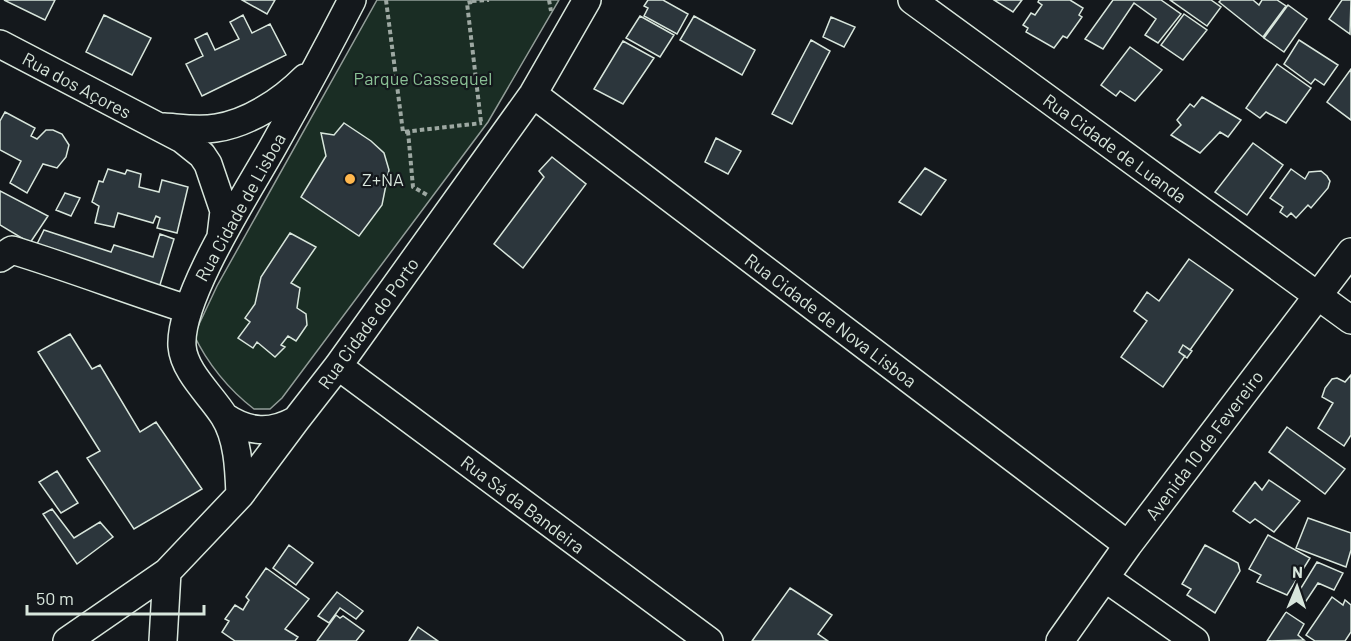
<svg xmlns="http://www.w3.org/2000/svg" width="1351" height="641" font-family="Barlow,sans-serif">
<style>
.green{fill:#1a2d24;stroke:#939e99;stroke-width:1.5}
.building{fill:#2c363c;stroke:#d8e6dc;stroke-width:1.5}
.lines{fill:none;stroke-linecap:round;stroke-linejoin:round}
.minor-casing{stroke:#d8e6dc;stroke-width:30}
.path{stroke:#9da8a2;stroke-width:4;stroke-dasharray:4.5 3;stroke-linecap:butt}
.minor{stroke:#14181c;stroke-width:27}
.poi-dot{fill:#ffb74d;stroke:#14181c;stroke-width:2}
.labels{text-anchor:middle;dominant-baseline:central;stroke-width:4.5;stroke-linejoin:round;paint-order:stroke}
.park-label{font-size:18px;fill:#8ac095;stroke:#14181c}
.street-label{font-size:18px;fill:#d8e6dc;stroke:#14181c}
.poi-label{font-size:18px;fill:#d8e6dc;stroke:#14181c;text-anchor:start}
</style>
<rect width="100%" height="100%" fill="#14181c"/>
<!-- green -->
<path class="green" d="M377,0H559L488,122L282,398L270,409H254C229,390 207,363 194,335L217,286Z"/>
<!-- building -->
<path class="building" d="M4,0H55L45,20Z
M242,0H275L267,14Z
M648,0H663L688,14L677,34L644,16L648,8L644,6Z
M994,0H1022L1013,12Z
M1039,0H1070L1083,8L1079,15L1082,17L1067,38L1063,36L1054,48L1026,32L1028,28L1023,25L1031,13L1035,15L1042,5L1038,2Z
M1113,0H1161L1181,14L1158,43L1145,35L1156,19L1134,3L1103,49L1085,39Z
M1170,0H1211L1221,7L1207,26Z
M1221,0H1253L1259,5L1262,0H1277L1286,6L1263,37L1219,2Z
M1342,0H1351L1350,34L1329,19Z
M1288,5L1307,19L1284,52L1264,38Z
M1184,14L1207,30L1183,60L1161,45Z
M104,15L151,38L132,75L86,52Z
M243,15L252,33L270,24L286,55L202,96L186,64L203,56L195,39L207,33L215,50L239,39L230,22Z
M640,16L674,35L660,57L626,38Z
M694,16L755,50L742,75L680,40Z
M831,17L855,27L844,47L823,37Z
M811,40L830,51L792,124L772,114Z
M1299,40L1338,65L1324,85L1315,79L1311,84L1284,64Z
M623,41L654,58L623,104L594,89Z
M1130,47L1162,70L1135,101L1120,91L1116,96L1101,85Z
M1277,64L1311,88L1286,123L1266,112L1260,118L1246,108Z
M1351,69V120L1327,102Z
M1202,97L1241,120L1228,137L1220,132L1200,153L1171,135L1181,125L1177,120L1190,104L1194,107Z
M5,112L35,128L31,136L37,139L46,130H53L62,134L69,145L66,157L57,168L43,164L27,193L10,183L21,161L0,150V121Z
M344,123L371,141L384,153L389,170L382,205L359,236L301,197L326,156L321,133L334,135Z
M716,138L741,151L728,174L705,162Z
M1253,143L1283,165L1247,215L1215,192Z
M552,157L586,184L523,268L494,244L544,177L539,171Z
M925,168L946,180L921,215L899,202Z
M108,169L125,174L127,170L141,174L139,187L159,192L162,180L188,187L177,233L157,228L160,218L156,216L153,223L118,213L114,227L95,223L99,206L92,202L99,181L103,182Z
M1291,169L1305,179L1309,172L1321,171L1327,176L1330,181L1328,188L1311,208L1308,205L1296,218L1291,213L1287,217L1280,212L1283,207L1270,198Z
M0,191L48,216L30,243L0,225Z
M65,193L80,198L71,216L56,210Z
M44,230L111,252L114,245L153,257L160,234L174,239L159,288L36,246Z
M290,233L316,247L291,283L300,288L297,308L306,314L307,325L296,341L288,336L281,345L285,347L275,357L257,342L253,348L238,338L250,322L245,318L255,304L261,277Z
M1189,259L1233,290L1190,350L1183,345L1179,352L1185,356L1163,387L1121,357L1147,321L1134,311L1147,292L1159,301Z
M70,334L92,369L100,365L140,432L156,422L202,489L134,529L87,458L100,451L38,352Z
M1183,345L1192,351L1187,358L1179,352Z
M1351,375V435L1344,446L1318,428L1333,403L1322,397L1325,388L1332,379L1337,378L1345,382Z
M1287,427L1345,469L1325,494L1269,452Z
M57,471L78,503L61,513L39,482Z
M1269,480L1300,501L1274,532L1255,519L1250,523L1233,511L1255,482L1262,490Z
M52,509L74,538L100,522L113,537L77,564L43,514Z
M1308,518L1351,533V550L1346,567L1296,548Z
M1268,535L1310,558L1287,595L1257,582L1261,575L1249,569Z
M289,545L313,563L296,585L273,568Z
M1205,545L1238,563L1240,571L1215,613L1187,595L1191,589L1182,584Z
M1317,562L1343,573L1334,590L1318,583L1302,607L1293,601Z
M266,568L309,599L285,629L298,637L295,641H235L222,632L229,621L225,619L235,605L243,610L249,600L246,597Z
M790,588L832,615L818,634L828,641H752Z
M337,592L363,611L356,619L340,608L329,623L318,616Z
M1332,597L1343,605L1345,600L1351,605V632L1345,641H1315L1306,635Z
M1286,612L1304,624L1298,635L1304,640L1267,641Z
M336,615L340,618L343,616L364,631L356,641H317Z
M418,627L438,641H409Z"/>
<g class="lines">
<defs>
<path id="minor" d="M912,0L1351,320
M0,44L182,139L202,155L208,164L224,211L221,236
M533,94L1128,545
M164,127C180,128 199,131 216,128C249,123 282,101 305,78
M0,258L12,250C71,268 128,290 187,309
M338,366L709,641
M225,417C249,433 271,434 296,420
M240,495C239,469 238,438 224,416C211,395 184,372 182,346C179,297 249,190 274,145C301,97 327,49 352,0
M1105,578L1195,641
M67,641L167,572L240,495L296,420L338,366L533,94L587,0
M163,641L167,572
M1060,641L1128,545L1351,252"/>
</defs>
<!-- minor casing -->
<use href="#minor" class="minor-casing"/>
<!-- path -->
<path class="path" d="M386,0L403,132L482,123
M549,0L551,11
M472,1L489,0
M472,2L467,3L481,122
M408,131L413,187L429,196"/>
<!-- minor -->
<use href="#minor" class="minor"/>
</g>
<!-- markers -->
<circle class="poi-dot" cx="350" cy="179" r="6"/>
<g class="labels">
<!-- park labels -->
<g class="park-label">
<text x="423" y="78">Parque Cassequel</text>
</g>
<!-- street labels -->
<g class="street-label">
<text transform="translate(77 85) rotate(28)">Rua dos Açores</text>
<text transform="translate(1115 148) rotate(36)">Rua Cidade de Luanda</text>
<text transform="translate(240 207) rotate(-61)">Rua Cidade de Lisboa</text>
<text transform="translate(831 320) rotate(37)">Rua Cidade de Nova Lisboa</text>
<text transform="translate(368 323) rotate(-54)">Rua Cidade do Porto</text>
<text transform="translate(1204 445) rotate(-53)">Avenida 10 de Fevereiro</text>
<text transform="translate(523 504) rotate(37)">Rua Sá da Bandeira</text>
</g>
<!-- poi labels -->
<g class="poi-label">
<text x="362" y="179">Z+NA</text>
</g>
</g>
<!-- north arrow -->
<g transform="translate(1297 587) rotate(2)" stroke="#14181c" stroke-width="4.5" paint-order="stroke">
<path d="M0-4.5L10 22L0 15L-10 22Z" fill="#d8e6dc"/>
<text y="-9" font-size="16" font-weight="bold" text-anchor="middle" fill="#d8e6dc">N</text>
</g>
<!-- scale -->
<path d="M27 605v9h177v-9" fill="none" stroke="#d8e6dc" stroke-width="3"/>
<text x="36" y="605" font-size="18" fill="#d8e6dc" stroke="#14181c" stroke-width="4.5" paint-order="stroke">50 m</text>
</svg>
